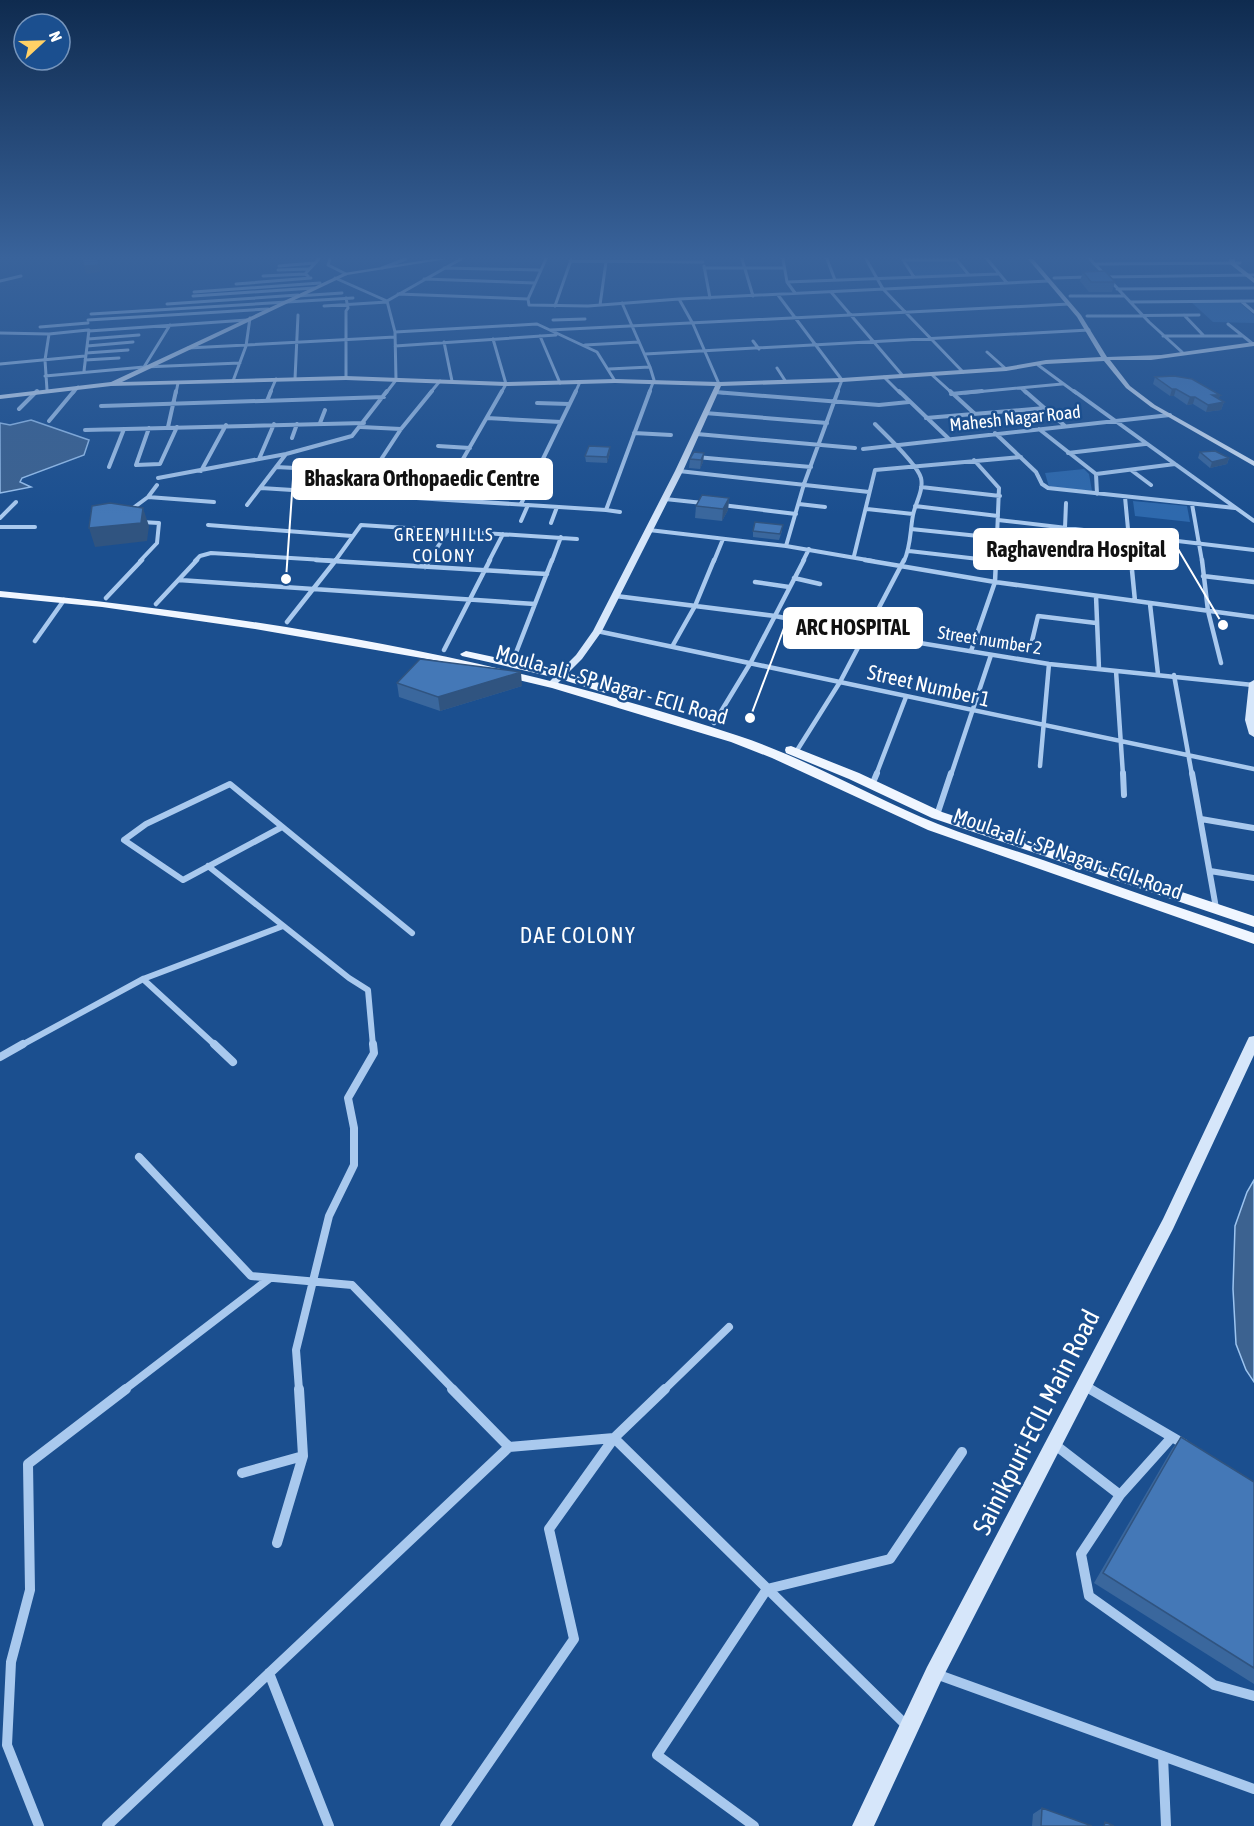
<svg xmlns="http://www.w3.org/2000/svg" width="1254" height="1826" font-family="'Asap Condensed',sans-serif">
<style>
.green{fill:#2e69ad}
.water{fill:#3c6290;stroke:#9cc4f0;stroke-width:1.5}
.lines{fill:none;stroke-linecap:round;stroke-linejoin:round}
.street-far5{stroke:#a9c9ee;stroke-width:3}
.street-far4{stroke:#a9c9ee;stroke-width:4}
.street-far3{stroke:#a9c9ee;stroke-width:4.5}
.street-far2{stroke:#a9c9ee;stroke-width:6}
.street-far1{stroke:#a9c9ee;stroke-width:8}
.street{stroke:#a9c9ee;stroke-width:10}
.secondary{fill:#d6e6fa;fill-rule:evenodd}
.primary{fill:#f0f6ff;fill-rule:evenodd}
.wall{fill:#3a679d}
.shaded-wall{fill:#305480}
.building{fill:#4478b7;stroke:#305480;stroke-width:1.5}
.labels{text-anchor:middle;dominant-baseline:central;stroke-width:5;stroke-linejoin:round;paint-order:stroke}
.far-street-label{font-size:18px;fill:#fff;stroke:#1b4f8f}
.far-neighbourhood-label{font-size:18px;letter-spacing:1.5px;fill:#fff;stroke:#1b4f8f}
.street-label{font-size:21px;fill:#fff;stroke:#1b4f8f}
.neighbourhood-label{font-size:22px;letter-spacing:1.5px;fill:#fff;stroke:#1b4f8f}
.near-street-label{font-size:26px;fill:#fff;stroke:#1b4f8f}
.leader{fill:none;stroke:#fff;stroke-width:2}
.callout-dot{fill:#fff;stroke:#1b4f8f;stroke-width:2}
.callout{fill:#fff;stroke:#fff;stroke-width:2}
.callout-label{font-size:22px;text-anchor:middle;font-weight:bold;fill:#111}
</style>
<rect width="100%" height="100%" fill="#1b4f8f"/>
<!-- green -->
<path class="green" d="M905,261H956L965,274L916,276Z
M1191,302H1239L1254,315V323L1213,322Z
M1084,469L1089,474L1092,491L1049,487L1045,473Z
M1133,501L1187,506L1190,522L1135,516Z"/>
<!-- water -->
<path class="water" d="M31,420L89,440L84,455L22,478L20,482L31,487L0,493V423L10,425Z
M1254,1180V1382L1246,1370L1236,1344L1233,1289L1235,1226L1247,1192Z"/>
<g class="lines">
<!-- street-far5 -->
<path class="street-far5" d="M330,259L328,265L346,274
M546,259L528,299L529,305L588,306L679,299L1049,281
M742,259L753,296
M783,259L787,282L795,293
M827,259L835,280
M866,259L883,289L963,372
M956,259L968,274
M987,259L1007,283
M1090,259L1149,322L1182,352
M903,260H957
M903,260L914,277
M570,261L703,262
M1094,264L1240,263
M279,266L314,263
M704,266L710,298
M382,268L406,259
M444,268L539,270
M704,268H784
M278,270L309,269
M263,276L305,274
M308,276L305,274L319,259
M1103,277L1254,275
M335,278L387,301
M1054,278L1087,277
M424,279L535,283
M0,281L21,276
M787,282L998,274
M236,284L311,278
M1117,289L1254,288
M194,292L320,283
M831,292L903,376
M398,294L528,299
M778,295L842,380L837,393
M193,296L314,288
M297,296L342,293
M1070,296H1123
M346,298L348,308L346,311V378
M679,299L693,324L719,384
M1241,301L1254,312
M1130,302L1254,301
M167,304L298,295
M600,305L606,262
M324,306L387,302
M555,306L571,260
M91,314L353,298
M1184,315L1204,336
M1087,316L1199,315
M88,320L268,309
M553,320L585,319
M1228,324L1253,344
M40,327L88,323
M550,330L1069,304
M89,331L247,320
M395,332L387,301L461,259
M0,333L49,334
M540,336L560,383
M1163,336H1242
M88,339L139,335
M493,339L506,384L501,393
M753,341L759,349
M444,342L452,381
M585,345L639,342
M87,346L133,342
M395,346L556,335
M188,348L395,337
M987,352L1006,369
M86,353L128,350
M645,354L1089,330
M85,360L119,358
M0,364L85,356
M1038,365L1076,393
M144,367L170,325
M777,368L786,382
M609,369L650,367L622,303
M84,371L89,330
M931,374L952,393
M45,376L144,367L240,363
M884,377L900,393
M295,379L298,315
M233,381L246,346L250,318
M1021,388L1026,393
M47,390L45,360L49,334L88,330
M715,392L724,393
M35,393L37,391
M73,393L78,387
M176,393L178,383
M270,393L276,379
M386,393L396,380L395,332L537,324L597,352L615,381
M430,393L440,381
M575,393L580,382
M649,393L654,380L650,367
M965,393L1062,384"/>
<!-- street-far4 -->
<path class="street-far4" d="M899,391L948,438
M950,391L975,414
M1025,391L1065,426
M1074,391L1254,521
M715,392L879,405L909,402
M951,394L982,391
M267,401L271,391
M537,403L569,404
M101,406L384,397
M19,409L37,391
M705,413L827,423
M487,418L561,422
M926,418L1045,408
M49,421L74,391
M320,423L325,410
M875,424C885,434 918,465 921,478C924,490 915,504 913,515C910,531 911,546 904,561
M168,427L176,391
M361,427L401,429
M149,428L136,465L160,464L177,427
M1039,429L1096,474L1097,494
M85,430L364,423
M634,433L671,435
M995,433L1036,472L1042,484L1048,488L1235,508
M697,434L855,448
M292,438L297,424
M438,446L470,448
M863,449L1170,415
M1068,453L1145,444
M696,457L811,467
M259,459L274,424
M974,460L999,488L996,561
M109,467L124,429
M276,467L314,469
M1131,470L1151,485
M201,471L226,425
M679,471L869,492
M1096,474L1175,464
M158,478L286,454L352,436L387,391
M921,487L1000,496
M261,488L606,510L650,391
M359,493L401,429L432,391
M148,497L214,502
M1125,497L1131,561
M440,499L502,391
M665,499L703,503
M521,504L576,391
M799,504L825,507
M1192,504L1202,561
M247,505L286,454
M722,505L796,514
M915,506L998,516
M867,509L913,514
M606,510L620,512
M129,511L148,497L157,485
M0,518L16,502
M998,520L1254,550
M521,521L528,505
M551,523L557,507
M208,525L352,536
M0,527H35
M1065,528L1066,503
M911,529L998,538
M649,530L786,546L873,561
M786,546L804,484L838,391
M909,551L996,561
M997,552L1074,561
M854,556L875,470L1021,457
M140,561L157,543L159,523L141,522
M195,561L200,556L211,553L340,561
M335,561L361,525L577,539
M429,561L448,530
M489,561L503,534
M552,561L561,537
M714,561L723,539
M803,561L809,549"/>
<!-- street-far3 -->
<path class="street-far3" d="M316,560L547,574
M865,560L995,582L1254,617
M984,560L996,561
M1061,560L1132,568
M1131,560L1135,601
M1202,560L1208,611L1221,663
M425,567L430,560
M1203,576L1254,582
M794,578L820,584
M179,580L535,604
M755,582L789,587
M616,596L775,616L865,634L1049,664L1253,685
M1096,596L1099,669
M106,598L142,560
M156,604L197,560
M1150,604L1158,674
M287,622L336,560
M597,631L1254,769
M35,641L64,600
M1032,641L1038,616L1096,623
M673,645L695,606L714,560
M444,650L490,560
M971,651L995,582L996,560
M512,663L552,560
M1116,671L1123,775
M1174,675L1192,775
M714,723L751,662L804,560
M796,752L840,682L904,560
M1040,766L1049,664
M876,775L906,697
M951,775L991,655"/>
<!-- street-far2 -->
<path class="street-far2" d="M1123,773L1124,795
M1192,773L1216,908
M872,785L877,773
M937,815L951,773
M1201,819L1254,828
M282,827L183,880L124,840L146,824L230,784L412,933
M208,866L349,978L368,990L373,1046
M1210,871L1254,878
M143,979L216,1046
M20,1046L143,979L283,926"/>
<!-- street-far1 -->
<path class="street-far1" d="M214,1044L233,1062
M0,1057L23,1044
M139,1157L251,1276L352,1285L454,1390
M1084,1385L1093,1390
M124,1390L270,1278
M299,1390L296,1350L329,1216L354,1165V1128L348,1098L374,1053L373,1044
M664,1390L729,1327"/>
<!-- street -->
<path class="street" d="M452,1389L509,1447L614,1438L665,1389
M1090,1389L1184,1444
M1172,1437L1120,1495L1081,1554L1089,1596L1214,1685L1254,1696
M1054,1444L1120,1495
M242,1473L303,1456
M277,1543L303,1456L299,1389
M269,1673L329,1826
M936,1674L1254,1789
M1163,1756L1166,1826
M39,1826L7,1745L11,1662L30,1590L28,1464L126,1389
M107,1826L509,1447
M445,1826L574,1639L549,1529L614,1438L906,1725
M754,1826L657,1755L767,1589L890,1559L962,1452"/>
<!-- secondary -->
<path class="secondary" d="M433,259H447L347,275L122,382L346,376L506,382L615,379L719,382L842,378L1006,367L1046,360L1101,357L1077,317L1028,259H1033L1081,315L1107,357L1161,355L1254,342V346L1151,360H1110L1130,386L1155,405L1254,461V466L1151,407L1126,388L1104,361L1046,364L1006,371L842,382L721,386L683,471L602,631L582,659L555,686L552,687L547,684L576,655L593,631L675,471L715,386L615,383L506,386L346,380L111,386L0,399V395L111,382L344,273Z
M1229,259H1235V263L1254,278V283L1230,264Z
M1254,680V737L1249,734L1245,720L1249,683Z
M1254,1036V1055L1173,1229L941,1681L874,1826H852L927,1667L1163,1219L1247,1041L1249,1037Z"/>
<!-- primary -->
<path class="primary" d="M0,591C250,615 501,656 739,736C808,759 871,797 938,824C972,838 1008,848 1043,860C1113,885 1184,909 1254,933V944L928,830L772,758L731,742L552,688L439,661L255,629L102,607L0,597Z
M466,651L564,672L609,686L611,689L605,693L557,678L462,656L460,654Z
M791,746L859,773L942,812L1254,916V927L932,818L849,779L786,753L785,750L786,747Z"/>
</g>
<!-- wall -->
<path class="wall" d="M1083,272L1115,282L1112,292H1089L1080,281Z
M1155,377L1220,395L1218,399L1224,402L1221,410L1206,412L1193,404L1187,405L1174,396H1170L1153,384Z
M1200,452L1229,458L1227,464L1210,468L1198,458Z
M610,453L607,463L586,462L585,456Z
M704,453L703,462L700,469L689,468L690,459Z
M729,498L728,510L722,521L695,518L696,506Z
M753,531H782L779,540L753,537Z
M397,683L522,686L440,711L399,697Z
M1181,1437L1254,1482V1684L1094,1583L1172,1449Z
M1042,1808L1092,1826H1032L1033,1814Z"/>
<!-- shaded-wall -->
<path class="shaded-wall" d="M99,265L101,272L86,274L84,266Z
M1172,389H1176L1174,396H1170Z
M1212,395H1220L1218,402Z
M1190,397H1195L1193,404L1187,405Z
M1224,402L1221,410L1206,412L1208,405Z
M610,447V453L607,463V457Z
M704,453L703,462L700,469L701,460Z
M1229,458L1227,464L1210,468L1212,462Z
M729,498L728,510L722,521L723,509Z
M143,508L149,526L147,541L95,547L89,528Z
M521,672L522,686L440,711L438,697Z"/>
<!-- building -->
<path class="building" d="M82,259H98L99,265L84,266Z
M1105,271L1115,282H1091L1083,272Z
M1174,376L1192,379L1220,395H1212L1224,402L1208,405L1195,397H1190L1176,389H1172L1155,377Z
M589,446L610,447L607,457L585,456Z
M1215,451L1229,458L1212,462L1200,452Z
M694,452L704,453L701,460L690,459Z
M702,495L729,498L723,509L696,506Z
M110,503L143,508L141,523L89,528L92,506Z
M755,522L783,525L780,534L753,531Z
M420,659L521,672L438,697L397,683Z
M1181,1437L1254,1482V1668L1103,1573Z
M1042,1808L1092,1826H1041Z
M1105,1822L1114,1826H1104Z"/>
<!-- sky -->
<linearGradient id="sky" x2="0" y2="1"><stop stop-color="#0f2b4f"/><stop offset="0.5" stop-color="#39639b"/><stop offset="1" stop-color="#39639b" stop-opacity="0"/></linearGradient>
<rect width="1254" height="515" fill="url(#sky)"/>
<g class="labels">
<!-- far-street labels -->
<g class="far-street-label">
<text transform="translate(1015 418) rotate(-6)">Mahesh Nagar Road</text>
<text transform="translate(990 640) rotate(9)">Street number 2</text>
</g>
<!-- far-neighbourhood labels -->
<g class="far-neighbourhood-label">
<text x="444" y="534">GREEN HILLS<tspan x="444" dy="21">COLONY</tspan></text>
</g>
<!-- street labels -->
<g class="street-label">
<text transform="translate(612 684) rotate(16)">Moula-ali - SP Nagar - ECIL Road</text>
<text transform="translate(929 685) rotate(13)">Street Number 1</text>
<text transform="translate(1068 853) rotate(19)">Moula-ali - SP Nagar - ECIL Road</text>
</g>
<!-- neighbourhood labels -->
<g class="neighbourhood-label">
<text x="578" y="935">DAE COLONY</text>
</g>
<!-- near-street labels -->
<g class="near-street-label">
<text transform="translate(1036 1422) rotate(-63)">Sainikpuri-ECIL Main Road</text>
</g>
</g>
<!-- callouts -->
<path class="leader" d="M286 579L293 479M1223 625L1178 549M750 718L784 628"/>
<g class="callout-dot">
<circle cx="286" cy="579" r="6"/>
<circle cx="1223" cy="625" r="6"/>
<circle cx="750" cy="718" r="6"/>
</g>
<g class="callout">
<rect x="293" y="459" width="259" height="40" rx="6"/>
<rect x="974" y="529" width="204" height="40" rx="6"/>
<rect x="784" y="608" width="138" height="40" rx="6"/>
</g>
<g class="callout-label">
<text x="422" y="486">Bhaskara Orthopaedic Centre</text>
<text x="1076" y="557">Raghavendra Hospital</text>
<text x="853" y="635">ARC HOSPITAL</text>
</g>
<!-- north arrow -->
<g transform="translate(42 42) rotate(68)"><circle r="28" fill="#1b4f8f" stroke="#7695bc" stroke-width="1.5"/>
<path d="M0-4.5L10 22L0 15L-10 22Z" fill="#ffd166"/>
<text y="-9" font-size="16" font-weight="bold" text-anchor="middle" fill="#ffffff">N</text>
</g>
</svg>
